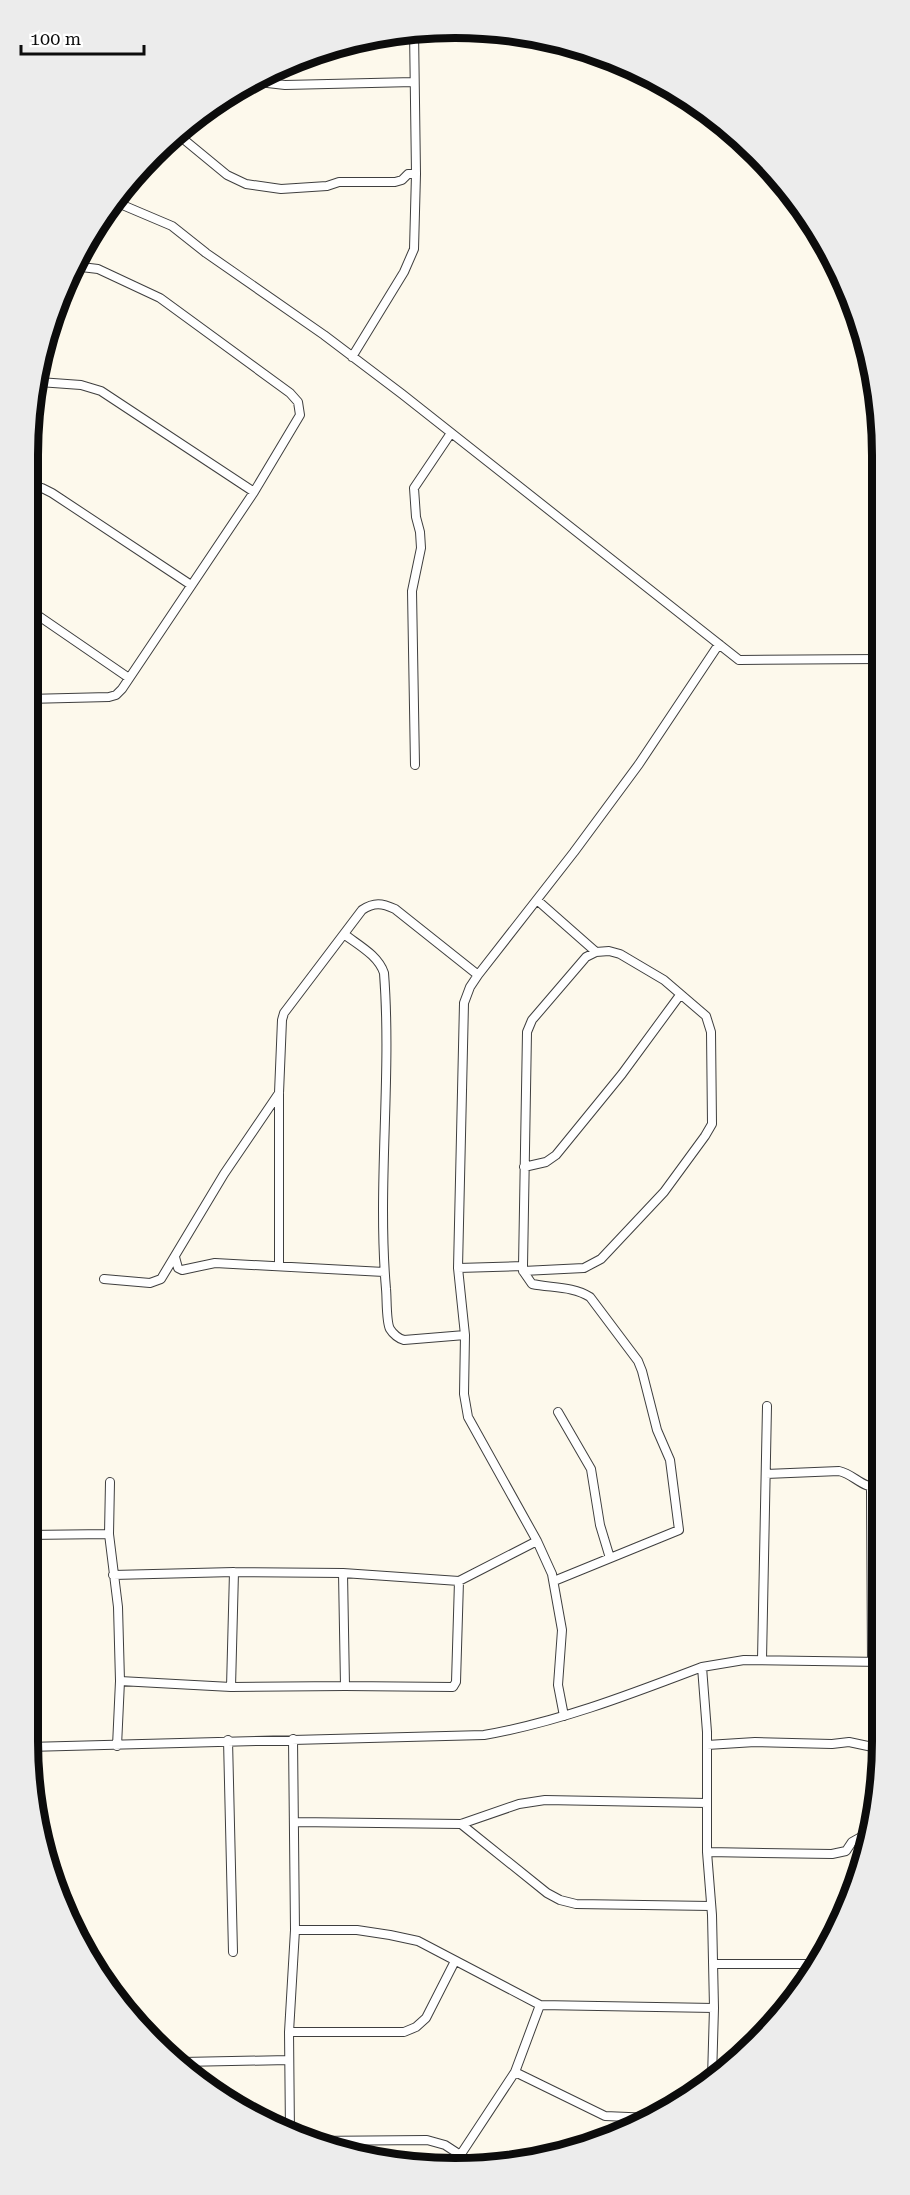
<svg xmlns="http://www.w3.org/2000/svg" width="910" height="2195" font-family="'Roboto Serif',serif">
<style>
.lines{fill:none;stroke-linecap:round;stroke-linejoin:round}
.street-casing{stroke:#3f3f3f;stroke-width:10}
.street{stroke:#fff;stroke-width:8}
.rim{fill:none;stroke:#0c0c0c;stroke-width:8}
</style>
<rect width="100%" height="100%" fill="#fdf9ec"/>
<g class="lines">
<defs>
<path id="street" d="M250,81L285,85L414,82
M176,133L227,175L246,184L281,189L327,186L339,182H395L402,180L408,174H416
M113,201L172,226L206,253L324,335L402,394L739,660L880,659
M352,357L404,272L414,249L416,174L414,30
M39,382L81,385L101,391L254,492
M27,484L42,488L52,493L191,585
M27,608L129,678
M27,699L109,697L116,695L122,689L254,492L300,415L298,402L290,393L160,298L98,269L73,266
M415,765L412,591L421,548L420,532L416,517L414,488L451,433
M537,900L596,952
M344,934C358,945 378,955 384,973C392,1078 377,1184 386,1289C387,1298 386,1322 390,1329C393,1334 399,1339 404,1340L465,1335
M524,1167L546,1162L556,1155L622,1074L680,995
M175,1257L178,1268L182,1270L215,1263L384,1272
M279,1266V1093L282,1020L284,1013L362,910C374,902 382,903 395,909L478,975
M523,1266L527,1032L532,1020L586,957L596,952L609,951L620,954L664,980L706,1016L711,1032L712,1124L705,1136L664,1192L601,1259L584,1268L523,1271
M458,1268L523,1266V1271L532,1284C551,1288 573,1286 590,1297L638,1361L642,1371L657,1430L670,1460L679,1530L554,1581
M104,1279L150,1283L161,1279L224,1174L279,1093
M558,1412L591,1469L600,1525L610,1558
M766,1474L839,1471C856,1475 861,1489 882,1487
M110,1482L109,1534L118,1607L120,1681L117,1746
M871,1488L872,1662
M27,1535L109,1534
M343,1573L345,1686
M113,1575L234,1572L343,1573L459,1581L537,1541
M762,1660L767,1406
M702,1667L707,1732V1852L712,1915L714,2008L712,2078
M120,1681L231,1687L345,1686L453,1687L456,1682L459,1581
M231,1687L234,1572
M564,1716L558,1685L562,1630L552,1574L537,1541L468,1417L464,1394L465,1335L458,1268L464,1003L470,987L478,975L574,852L639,764L719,644
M228,1740L233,1952
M707,1745L755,1742L832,1744L849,1742L882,1749
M28,1747L484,1735C559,1722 631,1694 702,1667L744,1660L883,1662
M295,1822L461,1824L519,1804L545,1800L707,1803
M461,1824L547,1893L560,1900L576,1904L711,1906
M707,1852L832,1854L846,1851L852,1842L868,1833
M295,1930H357L390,1935L418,1941L540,2005L714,2008
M713,1964H814
M289,2032H404L416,2027L426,2018L455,1961
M182,2062L289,2060
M515,2072L605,2116L652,2118
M290,2133L289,2032L295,1930L293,1739
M309,2141L427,2140L445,2145L471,2162
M461,2154L515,2072L540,2005"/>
</defs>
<!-- street casing -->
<use href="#street" class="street-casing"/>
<!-- street -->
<use href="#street" class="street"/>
</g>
<!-- crop -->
<path d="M0 0H910V2195H0ZM455 38H455A417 417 0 0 1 872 455V1741A417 417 0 0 1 455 2158H455A417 417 0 0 1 38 1741V455A417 417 0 0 1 455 38Z" fill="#ececec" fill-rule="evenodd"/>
<path class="rim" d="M455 38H455A417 417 0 0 1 872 455V1741A417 417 0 0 1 455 2158H455A417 417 0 0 1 38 1741V455A417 417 0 0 1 455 38Z"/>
<!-- scale -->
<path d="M21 45v9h123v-9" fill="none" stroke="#0c0c0c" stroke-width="3"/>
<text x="30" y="45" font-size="18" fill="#0c0c0c" stroke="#ffffff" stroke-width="4.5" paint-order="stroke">100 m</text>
</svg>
